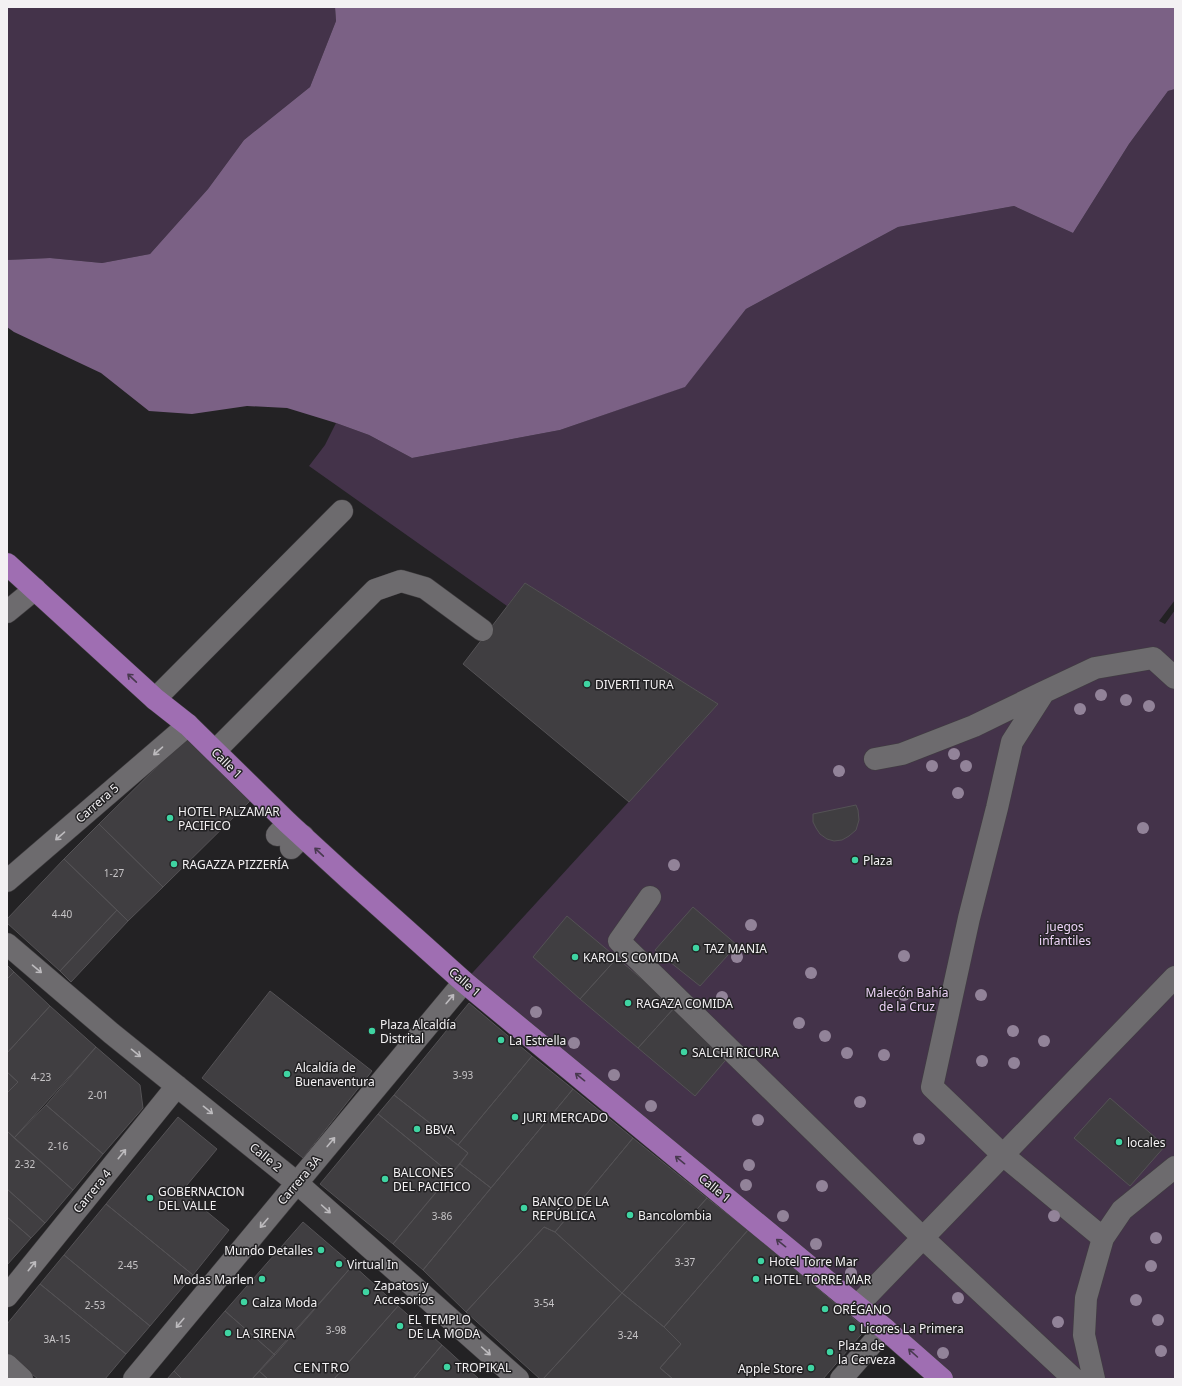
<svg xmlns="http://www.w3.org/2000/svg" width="1182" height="1386" font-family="'Noto Sans',sans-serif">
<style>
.green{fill:#44334a}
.water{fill:#7b6185}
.building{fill:#403e41;stroke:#545255}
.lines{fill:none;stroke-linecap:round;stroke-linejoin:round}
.minor-casing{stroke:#403e40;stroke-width:23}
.major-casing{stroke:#403e40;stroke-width:23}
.minor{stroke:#6d6b6e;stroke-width:22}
.major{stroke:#9f6eb2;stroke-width:22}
.tree{fill:#928399}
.oneway{stroke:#48394f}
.oneway2{stroke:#bdbbbe}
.poi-dot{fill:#3fd4a2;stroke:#232224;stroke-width:1.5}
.labels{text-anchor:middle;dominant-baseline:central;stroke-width:3;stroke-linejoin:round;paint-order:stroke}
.number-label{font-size:10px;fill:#c6c4c6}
.poi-label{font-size:12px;fill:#f3f1f3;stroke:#232224;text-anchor:start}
.street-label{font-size:12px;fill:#f3f1f3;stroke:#232224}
.park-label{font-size:12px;fill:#edd3f8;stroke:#232224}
.neighbourhood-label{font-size:13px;letter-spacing:1px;fill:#f3f1f3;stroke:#232224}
</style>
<rect width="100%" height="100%" fill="#232224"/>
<!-- green -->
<path class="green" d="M7,7H335L336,21L310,87L244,140L208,189L150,254L102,263L50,258L9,260H7Z
M1175,89V600L1159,621L1165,624L1175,610V1379H942L464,982L718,704L525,583L507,606L309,466L325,445L336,423L369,435L412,458L560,430L684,387L746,309L898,227L1014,206L1073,233L1129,144L1168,91Z"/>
<!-- water -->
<path class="water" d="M335,7H1175V89L1168,91L1129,144L1073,233L1014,206L898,227L746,309L685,387L560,430L412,458L369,435L336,423L287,408L247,406L192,414L149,411L101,373L14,332L7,327V260L50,258L102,263L150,254L208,189L244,140L310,87L336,21Z"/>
<!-- building -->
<path class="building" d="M525,583L718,704L629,802L463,664Z
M187,737L250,801L163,887L99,824Z
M856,805L858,810L859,820L856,830L849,836L842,840L834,841L827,839L820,834L816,828L813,822V814Z
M99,824L163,887L128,921L64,859Z
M64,859L117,910L60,971L7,923V919Z
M693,907L737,945L700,986L655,950Z
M117,910L128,921L71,982L60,971Z
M567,916L617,958L580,999L533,957Z
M617,958L675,1007L638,1048L580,999Z
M7,965L14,972L7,979Z
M14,972L50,1006L7,1053V979Z
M270,991L372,1071L303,1158L202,1078Z
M469,1003L532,1056L458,1145L394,1095Z
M50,1006L96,1047L14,1138L7,1131V1093L18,1082L7,1072V1053Z
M675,1007L730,1055L695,1096L638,1048Z
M96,1047L140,1085L143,1108L103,1154L46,1105Z
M532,1056L573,1089L491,1188L460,1164L468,1153L458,1145Z
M7,1072L18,1082L7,1093Z
M573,1089L633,1138L555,1232L544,1227L466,1312L423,1270Z
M394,1095L468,1153L451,1174L378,1114Z
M1110,1098L1165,1146L1130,1186L1074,1138Z
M46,1105L103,1154L73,1190L14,1138Z
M378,1114L451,1174L393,1244L320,1184Z
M178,1117L217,1149L182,1191L229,1230L193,1275L106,1204Z
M7,1131L73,1190L45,1223L7,1189Z
M633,1138L707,1198L622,1293L555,1232Z
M460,1164L491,1188L423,1270L393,1244Z
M7,1189L45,1223L31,1238L7,1217Z
M707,1198L748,1230L664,1327L622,1293Z
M106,1204L193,1275L150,1326L64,1255Z
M7,1217L31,1238L7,1265Z
M303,1222L353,1265L275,1355L225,1311Z
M544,1227L555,1232L622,1293L543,1379H540L466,1312Z
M748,1230L866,1329L823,1379H673L660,1368L681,1344L664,1327Z
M64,1255L150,1326L126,1354L40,1284Z
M353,1265L398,1306L334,1379H268L259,1371Z
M40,1284L126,1354L105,1379H38L7,1354V1324Z
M622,1293L664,1327L681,1344L660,1368L673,1379H543Z
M398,1306L442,1345L413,1379H334Z
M225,1311L275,1355L252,1379H182L174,1371Z
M442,1345L479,1379H413Z
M174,1371L182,1379H167Z
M259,1371L268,1379H252Z"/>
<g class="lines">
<defs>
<path id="minor" d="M7,612L35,589
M155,699L342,511
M215,751L375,590L401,581L425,588L482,630
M875,759L902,754L974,726L1044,692
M277,835L288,823
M291,848L303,836
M7,881L188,725
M650,897L619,941L923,1238L1074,1379
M7,944L111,1033L297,1183L518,1379
M1103,1238L1003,1155L932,1087L969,918L997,808L1012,742L1044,692L1095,668L1153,658L1175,678
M7,1296L177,1086
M857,1306L1175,977
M7,1365L22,1379
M134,1379L464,982
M841,1379L885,1329
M1094,1379L1084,1335L1086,1298L1103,1238L1122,1210L1175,1167"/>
<path id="major" d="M7,564L155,699L188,725L288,823L348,878L464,982L885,1329L942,1379"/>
</defs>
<!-- minor casing -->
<use href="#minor" class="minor-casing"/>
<!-- major casing -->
<use href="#major" class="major-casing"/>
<!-- minor -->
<use href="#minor" class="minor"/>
<!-- major -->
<use href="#major" class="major"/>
</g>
<!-- trees -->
<g class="tree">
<circle cx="1101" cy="695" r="6"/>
<circle cx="1126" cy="700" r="6"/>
<circle cx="1149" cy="706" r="6"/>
<circle cx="1080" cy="709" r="6"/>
<circle cx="954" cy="754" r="6"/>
<circle cx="932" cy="766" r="6"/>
<circle cx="966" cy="766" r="6"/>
<circle cx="839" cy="771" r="6"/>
<circle cx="958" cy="793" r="6"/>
<circle cx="1143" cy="828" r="6"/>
<circle cx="674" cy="865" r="6"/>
<circle cx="751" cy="925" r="6"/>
<circle cx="904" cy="956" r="6"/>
<circle cx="737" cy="957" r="6"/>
<circle cx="811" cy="973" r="6"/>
<circle cx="904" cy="995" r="6"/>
<circle cx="981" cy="995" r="6"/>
<circle cx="722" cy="997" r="6"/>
<circle cx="536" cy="1012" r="6"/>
<circle cx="799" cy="1023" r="6"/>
<circle cx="1013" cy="1031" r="6"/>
<circle cx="825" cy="1036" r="6"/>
<circle cx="1044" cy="1041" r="6"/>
<circle cx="574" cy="1043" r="6"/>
<circle cx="847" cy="1053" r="6"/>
<circle cx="884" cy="1055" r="6"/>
<circle cx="982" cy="1061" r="6"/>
<circle cx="1014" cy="1063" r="6"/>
<circle cx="614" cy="1075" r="6"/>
<circle cx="860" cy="1102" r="6"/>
<circle cx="651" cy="1106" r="6"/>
<circle cx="758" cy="1120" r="6"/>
<circle cx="919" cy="1139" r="6"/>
<circle cx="749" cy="1165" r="6"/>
<circle cx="746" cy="1185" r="6"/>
<circle cx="822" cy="1186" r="6"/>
<circle cx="783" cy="1216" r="6"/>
<circle cx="1054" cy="1216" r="6"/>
<circle cx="1156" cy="1238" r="6"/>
<circle cx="816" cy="1244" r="6"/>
<circle cx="1151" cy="1266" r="6"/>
<circle cx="851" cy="1273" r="6"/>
<circle cx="958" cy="1298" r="6"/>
<circle cx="1136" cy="1300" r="6"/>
<circle cx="1158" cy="1320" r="6"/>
<circle cx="1058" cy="1322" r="6"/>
<circle cx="1161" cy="1351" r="6"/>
<circle cx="943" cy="1353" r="6"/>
</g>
<!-- one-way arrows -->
<defs><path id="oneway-shaft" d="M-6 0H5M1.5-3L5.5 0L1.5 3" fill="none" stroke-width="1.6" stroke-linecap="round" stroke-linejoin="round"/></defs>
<g class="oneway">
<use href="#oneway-shaft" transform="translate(132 678) rotate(-137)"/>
<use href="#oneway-shaft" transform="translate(319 852) rotate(-137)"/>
<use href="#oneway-shaft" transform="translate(580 1077) rotate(-141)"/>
<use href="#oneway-shaft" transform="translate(680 1160) rotate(-141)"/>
<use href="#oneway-shaft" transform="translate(781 1243) rotate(-141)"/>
<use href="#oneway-shaft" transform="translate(913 1353) rotate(-138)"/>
</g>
<g class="oneway2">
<use href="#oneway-shaft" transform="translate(158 751) rotate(139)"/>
<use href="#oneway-shaft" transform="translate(60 836) rotate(139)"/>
<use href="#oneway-shaft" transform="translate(37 969) rotate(40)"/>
<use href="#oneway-shaft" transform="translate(450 999) rotate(-50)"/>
<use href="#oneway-shaft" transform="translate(136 1053) rotate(39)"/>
<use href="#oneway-shaft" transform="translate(208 1110) rotate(39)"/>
<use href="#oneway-shaft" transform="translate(331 1142) rotate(-50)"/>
<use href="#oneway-shaft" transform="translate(122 1154) rotate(-51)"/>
<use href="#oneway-shaft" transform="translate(326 1209) rotate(42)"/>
<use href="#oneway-shaft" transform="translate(264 1223) rotate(130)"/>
<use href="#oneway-shaft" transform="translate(32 1266) rotate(-51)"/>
<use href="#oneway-shaft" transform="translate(180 1323) rotate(130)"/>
<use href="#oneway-shaft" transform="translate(486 1351) rotate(42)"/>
</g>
<!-- markers -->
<g class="poi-dot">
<circle cx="587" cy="684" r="4"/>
<circle cx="170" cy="818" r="4"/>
<circle cx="855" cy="860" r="4"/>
<circle cx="174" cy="864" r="4"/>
<circle cx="696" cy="948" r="4"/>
<circle cx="575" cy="957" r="4"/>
<circle cx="628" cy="1003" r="4"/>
<circle cx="372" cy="1031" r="4"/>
<circle cx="501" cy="1040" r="4"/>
<circle cx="684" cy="1052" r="4"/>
<circle cx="287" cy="1074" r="4"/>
<circle cx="515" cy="1117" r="4"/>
<circle cx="417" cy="1129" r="4"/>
<circle cx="1119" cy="1142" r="4"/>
<circle cx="385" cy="1179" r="4"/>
<circle cx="150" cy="1198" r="4"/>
<circle cx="524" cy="1208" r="4"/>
<circle cx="630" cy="1215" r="4"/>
<circle cx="321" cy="1250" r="4"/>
<circle cx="761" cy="1261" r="4"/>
<circle cx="339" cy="1264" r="4"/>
<circle cx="262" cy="1279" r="4"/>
<circle cx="756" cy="1279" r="4"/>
<circle cx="366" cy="1292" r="4"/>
<circle cx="244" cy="1302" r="4"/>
<circle cx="825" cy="1309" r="4"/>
<circle cx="400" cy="1326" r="4"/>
<circle cx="852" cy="1328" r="4"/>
<circle cx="228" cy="1333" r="4"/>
<circle cx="830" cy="1352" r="4"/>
<circle cx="447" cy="1367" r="4"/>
<circle cx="811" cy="1368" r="4"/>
</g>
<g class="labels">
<!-- number labels -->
<g class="number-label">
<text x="114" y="873">1-27</text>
<text x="62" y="914">4-40</text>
<text x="463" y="1075">3-93</text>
<text x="41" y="1077">4-23</text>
<text x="98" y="1095">2-01</text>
<text x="58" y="1146">2-16</text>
<text x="25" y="1164">2-32</text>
<text x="442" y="1216">3-86</text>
<text x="685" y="1262">3-37</text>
<text x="128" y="1265">2-45</text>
<text x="544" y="1303">3-54</text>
<text x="95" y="1305">2-53</text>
<text x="336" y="1330">3-98</text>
<text x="628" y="1335">3-24</text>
<text x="57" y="1339">3A-15</text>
</g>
<!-- poi labels -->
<g class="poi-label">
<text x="595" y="684">DIVERTI TURA</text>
<text x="178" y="811">HOTEL PALZAMAR<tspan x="178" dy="14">PACIFICO</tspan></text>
<text x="863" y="860">Plaza</text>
<text x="182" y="864">RAGAZZA PIZZERÍA</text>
<text x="704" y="948">TAZ MANIA</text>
<text x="583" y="957">KAROLS COMIDA</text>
<text x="636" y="1003">RAGAZA COMIDA</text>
<text x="380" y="1024">Plaza Alcaldía<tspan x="380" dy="14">Distrital</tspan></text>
<text x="509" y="1040">La Estrella</text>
<text x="692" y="1052">SALCHI RICURA</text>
<text x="295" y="1067">Alcaldía de<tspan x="295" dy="14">Buenaventura</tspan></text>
<text x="523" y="1117">JURI MERCADO</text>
<text x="425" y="1129">BBVA</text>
<text x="1127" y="1142">locales</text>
<text x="393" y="1172">BALCONES<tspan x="393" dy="14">DEL PACIFICO</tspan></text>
<text x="158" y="1191">GOBERNACION<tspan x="158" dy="14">DEL VALLE</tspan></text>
<text x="532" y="1201">BANCO DE LA<tspan x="532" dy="14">REPÚBLICA</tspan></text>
<text x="638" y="1215">Bancolombia</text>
<text x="313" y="1250" text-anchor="end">Mundo Detalles</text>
<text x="769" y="1261">Hotel Torre Mar</text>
<text x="347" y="1264">Virtual In</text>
<text x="254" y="1279" text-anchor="end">Modas Marlen</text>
<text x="764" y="1279">HOTEL TORRE MAR</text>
<text x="374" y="1285">Zapatos y<tspan x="374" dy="14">Accesorios</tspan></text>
<text x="252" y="1302">Calza Moda</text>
<text x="833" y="1309">ORÉGANO</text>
<text x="408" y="1319">EL TEMPLO<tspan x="408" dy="14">DE LA MODA</tspan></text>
<text x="860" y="1328">Licores La Primera</text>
<text x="236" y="1333">LA SIRENA</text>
<text x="838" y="1345">Plaza de<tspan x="838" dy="14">la Cerveza</tspan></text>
<text x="455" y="1367">TROPIKAL</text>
<text x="803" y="1368" text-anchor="end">Apple Store</text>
</g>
<!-- street labels -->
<g class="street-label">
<text transform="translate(227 763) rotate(44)">Calle 1</text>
<text transform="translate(97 803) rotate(-41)">Carrera 5</text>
<text transform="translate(465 982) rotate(41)">Calle 1</text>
<text transform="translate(266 1157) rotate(39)">Calle 2</text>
<text transform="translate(299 1180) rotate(-50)">Carrera 3A</text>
<text transform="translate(715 1188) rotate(39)">Calle 1</text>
<text transform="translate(92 1191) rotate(-51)">Carrera 4</text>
</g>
<!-- park labels -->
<g class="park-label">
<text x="1065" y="926">juegos<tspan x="1065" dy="14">infantiles</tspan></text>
<text x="907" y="992">Malecón Bahía<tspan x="907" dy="14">de la Cruz</tspan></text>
</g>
<!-- neighbourhood labels -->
<g class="neighbourhood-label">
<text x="322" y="1367">CENTRO</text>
</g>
</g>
<!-- border -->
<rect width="1182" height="1386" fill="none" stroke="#f3f1f3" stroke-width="16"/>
</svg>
